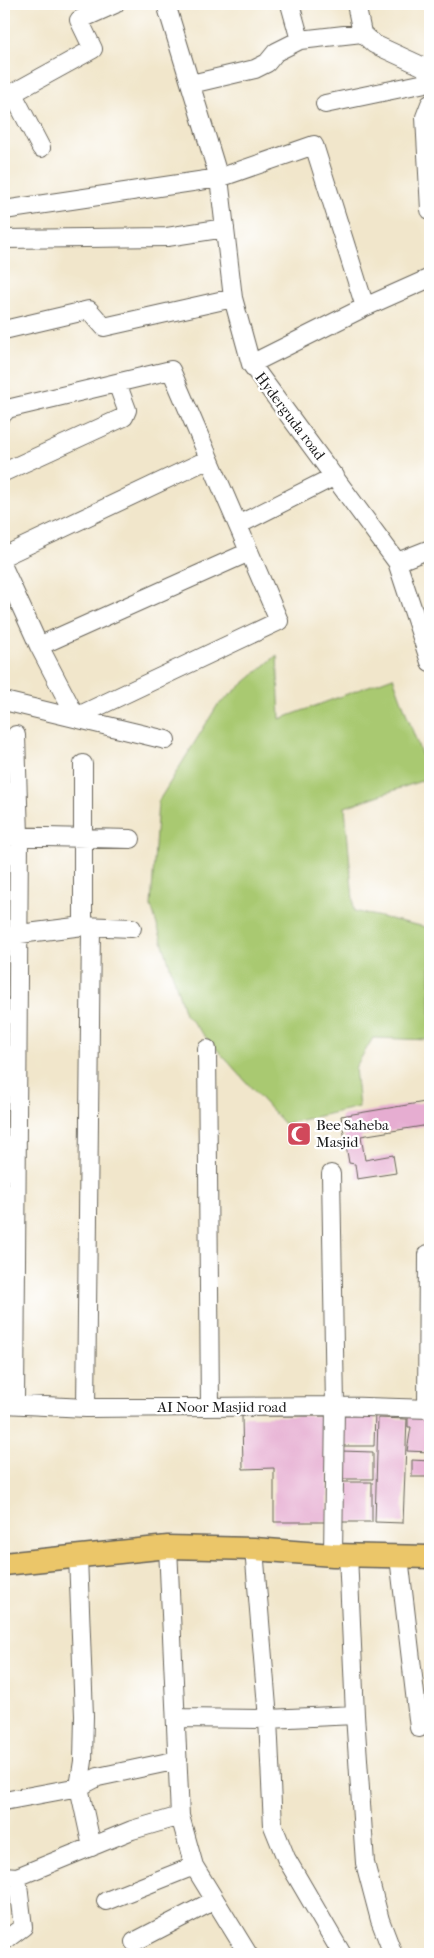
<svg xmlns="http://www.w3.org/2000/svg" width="434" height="1958" font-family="'IM FELL French Canon',serif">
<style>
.green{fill:#a9c971;stroke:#627246}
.building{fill:#e6add1}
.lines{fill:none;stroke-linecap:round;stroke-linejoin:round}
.minor-casing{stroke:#676359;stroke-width:20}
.major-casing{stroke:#676359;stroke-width:25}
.minor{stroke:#fff;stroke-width:18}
.major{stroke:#ebc669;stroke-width:22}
.labels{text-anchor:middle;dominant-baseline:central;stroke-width:4.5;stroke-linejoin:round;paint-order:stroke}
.street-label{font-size:15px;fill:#1c1c1c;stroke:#fff}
.poi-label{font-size:15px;fill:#1c1c1c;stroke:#fff;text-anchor:start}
</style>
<rect width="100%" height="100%" fill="#fff"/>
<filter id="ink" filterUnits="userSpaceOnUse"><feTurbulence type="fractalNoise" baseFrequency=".02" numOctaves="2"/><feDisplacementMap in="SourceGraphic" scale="10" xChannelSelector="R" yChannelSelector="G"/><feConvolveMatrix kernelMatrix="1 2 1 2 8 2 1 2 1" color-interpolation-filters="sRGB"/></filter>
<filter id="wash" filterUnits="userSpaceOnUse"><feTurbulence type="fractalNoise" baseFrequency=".0096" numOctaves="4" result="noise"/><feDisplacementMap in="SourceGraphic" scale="20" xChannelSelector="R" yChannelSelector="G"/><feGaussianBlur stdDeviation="1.12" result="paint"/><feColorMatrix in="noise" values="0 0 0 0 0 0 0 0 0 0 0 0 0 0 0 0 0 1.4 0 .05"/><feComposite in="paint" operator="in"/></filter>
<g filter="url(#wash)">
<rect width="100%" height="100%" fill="#f1e6cb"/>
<!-- green -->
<path class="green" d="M277,655L280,719L393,677L430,778L345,807L354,911L430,928V1040L373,1038L355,1068L359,1107L284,1124L185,1014L151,906L158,802L217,706Z"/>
<g id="blocks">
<!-- building -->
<path class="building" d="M425,1102L429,1125L361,1136L365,1160L393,1155L396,1173L357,1179L355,1164L349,1163L341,1116Z
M340,1410L375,1411L374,1446H340Z
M408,1414L430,1415V1452L407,1451L411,1427H408Z
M242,1416H328V1522H274V1468L243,1469Z
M378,1418L407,1419L403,1523L375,1522Z
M341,1451L373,1452V1479H341Z
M412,1460L430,1461V1477H412Z
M339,1482H372V1522H339Z"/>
</g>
</g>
<g filter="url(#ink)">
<use href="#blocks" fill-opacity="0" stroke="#676359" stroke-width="1"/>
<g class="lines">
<defs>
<path id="minor" d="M166,4L219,178L233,298L251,364L397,562L430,662
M290,4L300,40
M356,4L362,33
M191,84L255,69L267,63L276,52L300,40L362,33L374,44L424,67L430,78
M13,94L41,148
M4,98L93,49L79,20L115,4
M325,104L430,82
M430,104L425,117L430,210
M4,210L219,178L314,145L365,307
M4,239L167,237L225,228
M4,330L89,310L104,327L233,298
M251,364L365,307L430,278
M4,413L7,409L171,370L279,621L76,717L39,646L4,569
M4,472L124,417L127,410L117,383
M238,525L335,476
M4,556L209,459
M397,562L430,549
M39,646L249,552
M4,701L166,740
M83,764V926
M4,836L131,839
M4,936L83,926L132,928
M207,1049L210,1407
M331,1174L335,1406L333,1555
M4,1404L86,1408L335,1406L430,1409
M15,1404L19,836L16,735
M86,1408L91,927
M427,1409L428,1254
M168,1547L180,1816L194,1866L248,1954
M254,1549L268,1719L273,1826L286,1858L342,1954
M348,1554L355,1715L365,1863L380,1920L393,1954
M78,1556L84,1716L83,1761L79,1787L92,1847
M399,1557L419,1728
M177,1718L268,1719L355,1715
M4,1801L79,1787L98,1777L178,1760
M4,1876L17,1877L132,1830L180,1816
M106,1901L194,1866
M4,1941L23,1927L17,1877
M134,1942L215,1900"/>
<path id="major" d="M4,1564L168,1547L254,1549L333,1555L430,1557"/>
</defs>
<!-- minor casing -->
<use href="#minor" class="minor-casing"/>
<!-- major casing -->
<use href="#major" class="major-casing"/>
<!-- minor -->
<use href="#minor" class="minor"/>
<!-- major -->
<use href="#major" class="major"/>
</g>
</g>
<!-- icons -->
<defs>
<symbol id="mosque-square" viewBox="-11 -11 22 22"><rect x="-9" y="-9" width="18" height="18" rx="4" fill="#d1495b" stroke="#fff"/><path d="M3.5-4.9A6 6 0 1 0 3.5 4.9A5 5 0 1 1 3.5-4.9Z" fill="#fff"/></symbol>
</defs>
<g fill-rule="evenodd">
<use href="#mosque-square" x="285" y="1120" width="28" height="28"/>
</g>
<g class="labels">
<!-- street labels -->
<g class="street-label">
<text transform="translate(290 416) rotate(53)">Hyderguda road</text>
<text x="222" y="1407">AI Noor Masjid road</text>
</g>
<!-- poi labels -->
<g class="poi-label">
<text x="316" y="1125">Bee Saheba<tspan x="316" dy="17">Masjid</tspan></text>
</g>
</g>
<!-- margin -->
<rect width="434" height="1958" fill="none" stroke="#fff" stroke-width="20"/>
</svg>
